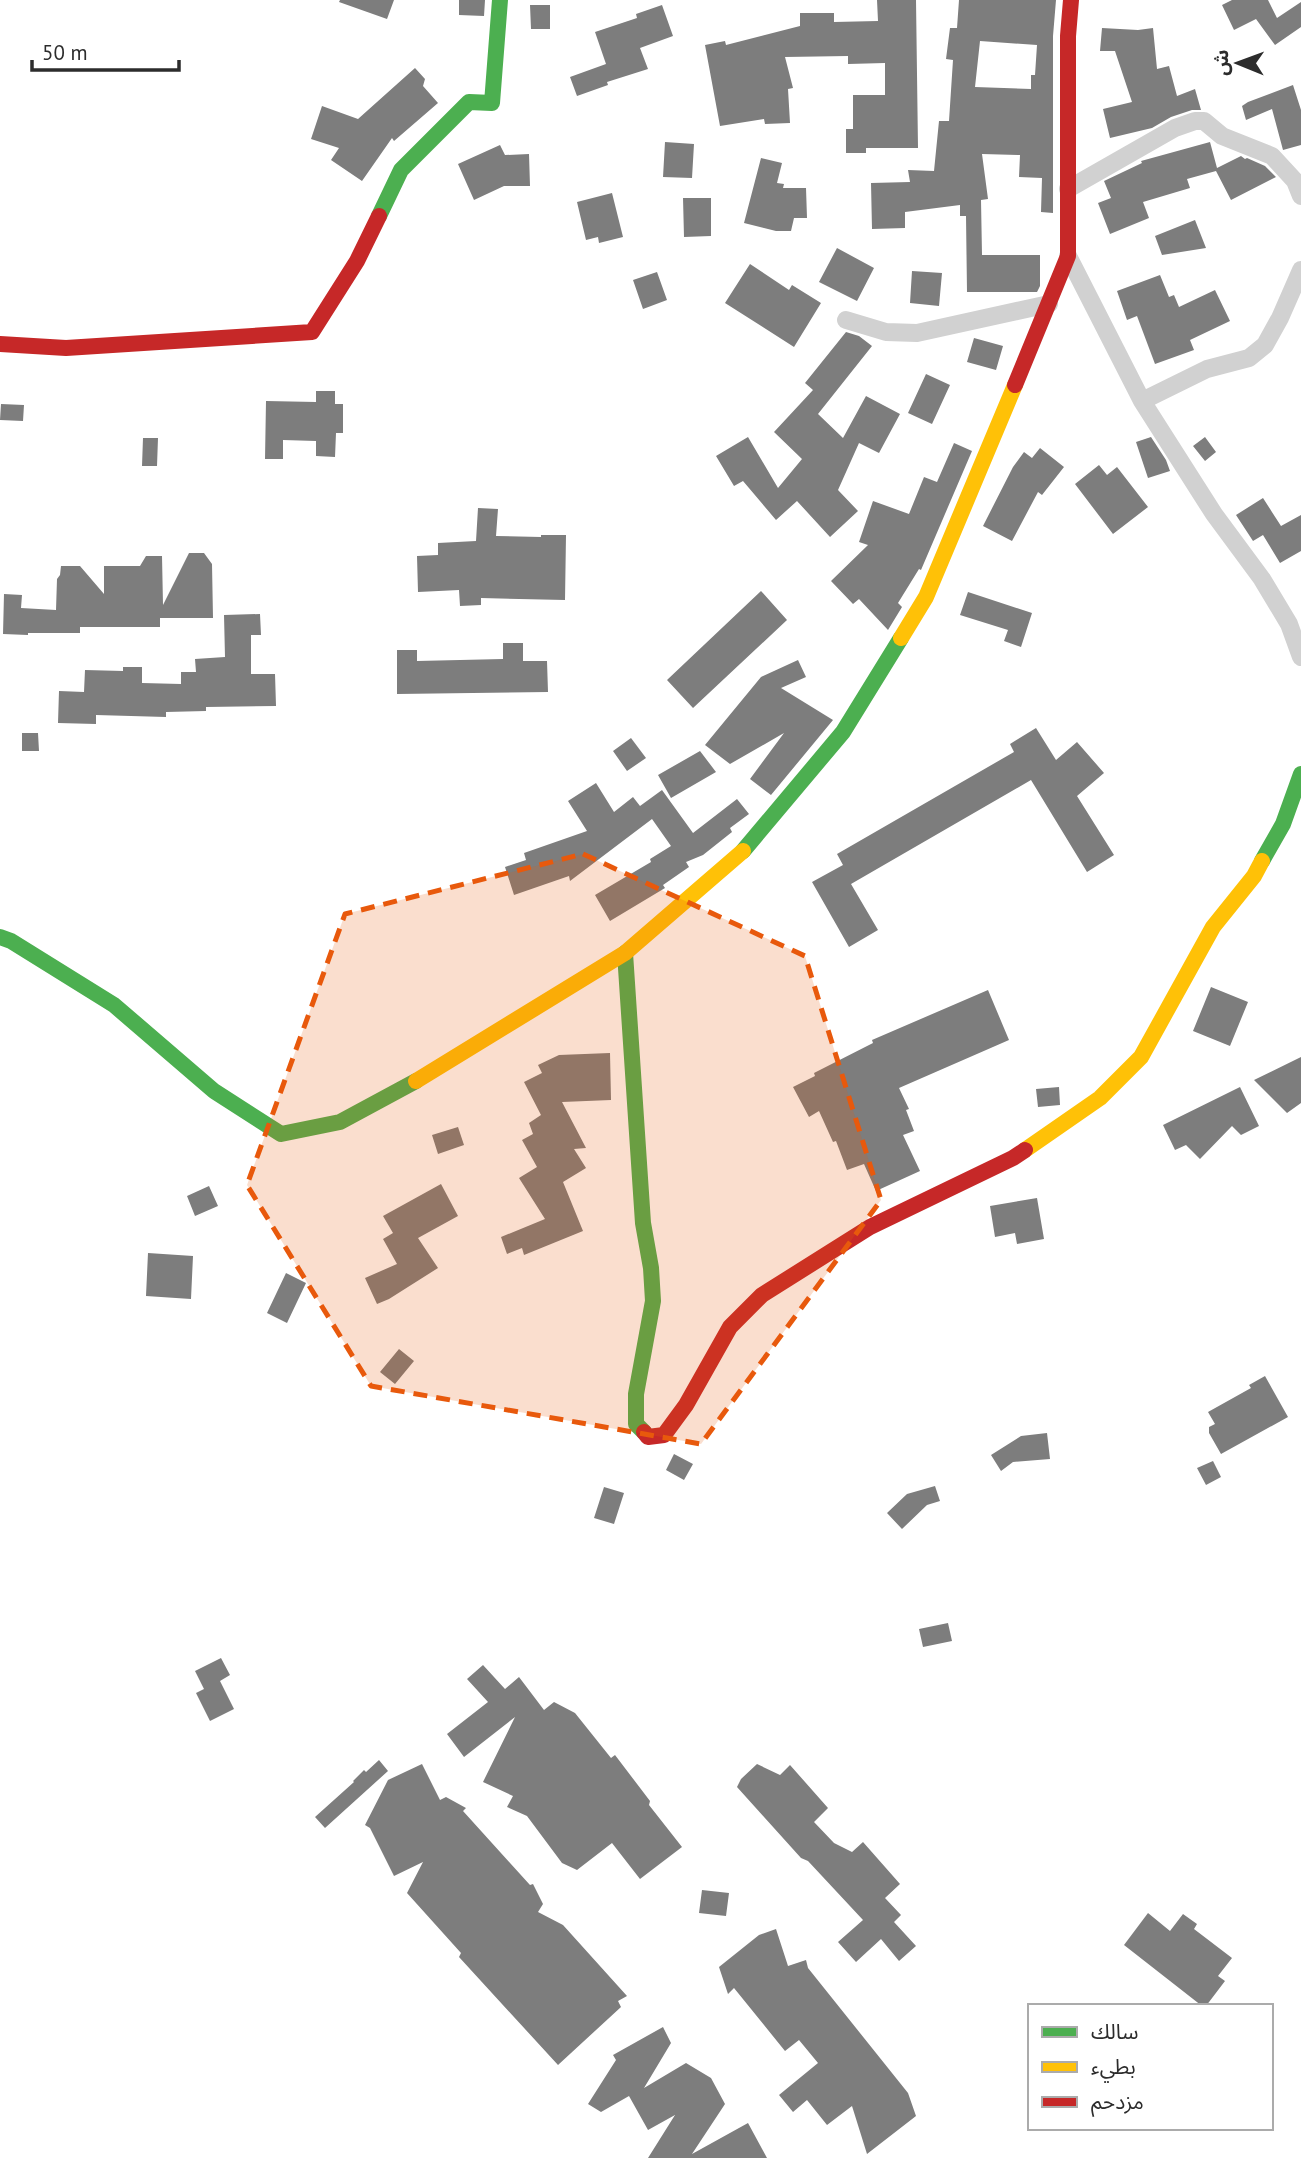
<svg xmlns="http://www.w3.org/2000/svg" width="1301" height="2158" font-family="'PT Sans','Noto Sans Arabic',sans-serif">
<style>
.building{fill:#7d7d7d;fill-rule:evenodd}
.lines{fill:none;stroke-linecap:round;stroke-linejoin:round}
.street{stroke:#d1d1d1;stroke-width:18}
.fast{stroke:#4caf50;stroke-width:16}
.slow{stroke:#ffc107;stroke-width:16}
.jam{stroke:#c62828;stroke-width:16}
.marked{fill:#e8590c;fill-opacity:0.2;stroke:#e8590c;stroke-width:5;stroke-dasharray:14 9;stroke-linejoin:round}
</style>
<rect width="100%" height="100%" fill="#fff"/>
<!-- building -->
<path class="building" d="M340,0H394L387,19L339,2Z
M459,0H485L484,16L459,15Z
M877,0H916L918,148H866V153H846V129H853V95H885V63L848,64V56L785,57L793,88L788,89L790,123L765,124L764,119L720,126L705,45L725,41L726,45L800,26V13H834V22L878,21Z
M959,0H1056L1053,36V213L1041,212L1042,178L1019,177L1020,155L982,154L988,199L981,200L982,255H1040V286L1037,292H967L966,216H960V205L905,212V228L872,229L871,183L910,182L908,170L934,171L939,121H949L953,60L946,59L950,28H957ZM980,41L1037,45L1035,75H1031V89L975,87Z
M1232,0H1268L1277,18L1301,2V27L1275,45L1256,19L1234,30L1222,5Z
M530,5H550V29H531Z
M662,5L673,36L640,48L648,69L607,82L608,85L577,96L570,77L606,64L595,32L637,18L636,14Z
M1102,28L1138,30L1153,28L1157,69L1169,66L1177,96L1195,89L1201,110H1192L1171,117L1152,128L1110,138L1103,109L1132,102L1115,51H1100Z
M415,68L425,79L423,86L438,103L394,141L392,138L362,181L331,160L339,148L311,139L322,106L358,119Z
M1293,85L1301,110V145L1283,150L1272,109L1246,120L1242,106L1248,102Z
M665,142L694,144L692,178L663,177Z
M1210,142L1217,168L1241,156L1245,159L1247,158L1265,166L1276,177L1231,200L1216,171L1187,179L1190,188L1143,202L1149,218L1110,234L1098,203L1111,198L1104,181L1142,163L1141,161Z
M500,145L505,155L529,154L530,186H504L474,200L458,164Z
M761,158L782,163L777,183L784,184L783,188H806L807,218H794L791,231H776L744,223Z
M612,193L623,237L599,243L598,237L586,240L577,202Z
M683,198H711V236L684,237Z
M1195,220L1206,248L1162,255L1155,236Z
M837,248L874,268L857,301L819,282Z
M750,264L789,290L792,285L821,303L794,347L725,303Z
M912,271L942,273L939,306L910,303Z
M657,272L667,300L643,309L633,280Z
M1160,275L1169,297L1174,295L1179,307L1215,290L1230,321L1190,340L1194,350L1155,364L1137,316L1127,320L1117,291Z
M846,332L859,336L872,346L818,414L843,438L866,396L900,414L879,453L859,443L838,490L858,511L830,537L797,501L776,520L743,481L734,486L716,456L748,437L778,488L802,459L774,432L813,390L805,383Z
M974,338L1003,346L996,370L967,362Z
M926,374L950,385L932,424L908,413Z
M316,391H335V404H343V433H336L335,457L316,456V441L283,440V459H265L266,401L316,402Z
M1,404L24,405L23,421L0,420Z
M1151,437L1166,460L1170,471L1148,478L1136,442Z
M1205,437L1216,452L1205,461L1193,446Z
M143,438H158L157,466H142Z
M954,443L972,451L921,570L919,569L898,603L902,607L888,630L859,599L853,604L831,581L868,545L859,542L873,501L909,514L924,477L937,482Z
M1040,448L1064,467L1042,495L1038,492L1012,541L983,526L1013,467L1024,452L1032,458Z
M1099,465L1107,475L1117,467L1148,507L1113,534L1075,484Z
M1263,498L1281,526L1301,515V551L1280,563L1263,535L1253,541L1236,515Z
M478,508L498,509L496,536L541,537V535H566L565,600L481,598V605L460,606L459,590L418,592L417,556L438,555V543L476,541Z
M189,553H204L212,564L213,618H160V627H80V633H28V635L3,634L4,594L22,595L21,608L56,610L57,579L60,575L61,566H80L104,594V566H140L146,556H162L163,605Z
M761,591L787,620L693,708L667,680Z
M968,592L1032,613L1021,647L1004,641L1008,630L960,615Z
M260,614L261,635H251V674H275L276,706L206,707V711L166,712V717L96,715V724L58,723L59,691L84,692L85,670L123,671V667H142V683L181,684V672H196L195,659L225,657L224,615Z
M503,643H523V661H547L548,692L397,694V650H417V661L503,659Z
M798,660L806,677L781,688L833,720L771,795L750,779L784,733L730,764L705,745L761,677Z
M1036,728L1056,760L1077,742L1104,773L1077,796L1114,855L1087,872L1031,780L851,884L878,930L849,947L812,882L843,865L837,854L1014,752L1010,744Z
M22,733H38L39,751H22Z
M631,738L646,758L627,771L613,751Z
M700,751L716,772L671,798L658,775Z
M596,783L614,812L633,797L640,806L662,790L693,833L737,799L749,814L730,828L732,832L703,855L686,862L689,867L663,885L665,888L610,921L595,895L651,862L650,859L671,846L652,819L570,881L569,876L514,895L505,867L526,860L524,853L587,831L568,801Z
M1211,987L1248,1002L1230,1046L1193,1031Z
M988,990L1009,1040L899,1088L909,1109L906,1110L914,1131L903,1135L920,1171L876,1191L864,1164L847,1170L836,1141L833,1142L819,1111L809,1117L793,1087L815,1076L814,1073L873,1043L872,1040Z
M610,1053L611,1100L562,1102L586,1148L574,1149L586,1168L563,1182L583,1231L524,1255L522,1248L507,1254L501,1237L545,1219L519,1178L537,1167L522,1140L533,1134L529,1123L541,1115L524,1082L542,1073L538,1065L559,1055Z
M1301,1057V1103L1287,1113L1254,1080Z
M1059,1087L1060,1105L1038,1107L1036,1089Z
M1240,1087L1259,1126L1241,1135L1232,1126L1200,1159L1186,1145L1175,1150L1163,1125Z
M458,1127L464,1145L438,1154L432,1135Z
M441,1184L458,1216L418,1238L438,1268L389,1299L377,1304L365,1278L397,1264L383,1239L393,1233L383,1216Z
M209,1186L218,1206L195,1216L187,1196Z
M1037,1198L1044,1239L1017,1244L1015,1233L995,1237L990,1206Z
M148,1253L193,1256L191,1299L146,1296Z
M286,1273L306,1283L287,1323L267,1313Z
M399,1349L414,1361L395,1384L380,1372Z
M1265,1376L1288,1417L1221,1454L1209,1433V1427L1215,1424L1208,1412L1251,1388L1249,1385Z
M1047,1433L1050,1459L1013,1462L1001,1471L991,1455L1021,1436Z
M674,1454L693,1464L684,1480L666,1470Z
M1213,1461L1221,1477L1206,1485L1197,1468Z
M935,1486L940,1501L927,1505L902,1529L887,1513L907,1494Z
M604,1487L624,1493L614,1524L594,1518Z
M948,1623L952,1641L923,1647L919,1629Z
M221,1658L230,1675L220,1681L234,1709L210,1721L196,1693L204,1689L195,1671Z
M483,1665L505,1689L519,1677L544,1710L554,1702L575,1713L611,1758L615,1755L650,1801L649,1805L682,1847L640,1879L612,1843L577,1870L562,1863L527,1816L507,1807L513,1796L483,1782L515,1717L464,1757L447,1734L488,1702L467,1679Z
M379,1760L388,1771L325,1828L315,1817L354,1782L353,1781L364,1770L366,1772Z
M422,1764L440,1800L446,1797L466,1808L463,1811L530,1885L533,1884L543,1904L538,1912L563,1925L627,1996L618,2001L621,2007L558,2065L459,1957L461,1953L407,1893L423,1862L394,1876L370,1828L365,1825L388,1780Z
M757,1764L780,1775L790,1765L828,1808L814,1822L834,1843L852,1852L863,1842L900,1884L885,1898L901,1915L894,1922L916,1946L899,1961L881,1939L856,1962L838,1942L863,1920L808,1861L801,1858L737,1787L741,1779Z
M702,1890L729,1893L726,1916L699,1913Z
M1148,1913L1170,1931L1183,1914L1197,1924L1194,1929L1232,1958L1218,1976L1225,1981L1206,2006H1202L1124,1945Z
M776,1929L788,1966L806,1960L808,1968L908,2093L916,2116L867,2154L852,2106L827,2125L807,2100L793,2112L779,2095L818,2063L799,2040L785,2051L734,1988L728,1994L719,1967L759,1935Z
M663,2027L671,2043L644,2088L686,2063L711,2078L725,2104L692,2154L748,2123L767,2158H648L675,2115L648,2130L629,2096L601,2112L588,2104L616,2060L613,2055Z"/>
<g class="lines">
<!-- street -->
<path class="street" d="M1068,189L1175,128L1195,121H1204L1222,136L1272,156L1295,181L1301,196
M1068,256L1142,401L1214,514L1262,579L1289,624L1301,657
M846,320L886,332L917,333L1049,304
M1142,401L1207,369L1249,358L1265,345L1280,318L1301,270"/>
<!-- fast -->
<path class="fast" d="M379,216L401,170L469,102L492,103L500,0
M743,851L843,732L901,638
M1262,861L1283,824L1301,774
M0,937L11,941L114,1005L214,1091L281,1134L340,1122L416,1081
M625,953L643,1223L651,1268L653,1301L636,1394V1424L644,1432"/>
<!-- slow -->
<path class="slow" d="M901,638L926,597L1015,385
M416,1081L625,953L743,851
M1025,1150L1100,1098L1141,1057L1213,927L1254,876L1262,861"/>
<!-- jam -->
<path class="jam" d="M0,344L66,348L312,332L357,261L379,216
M1015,385L1068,256V36L1071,0
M644,1432L648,1437L664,1435L686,1405L730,1327L762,1295L870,1227L1013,1158L1025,1150"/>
</g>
<!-- marked area -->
<path class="marked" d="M583,854L805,956L881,1200L701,1444L371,1386L247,1185L345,914Z"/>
<!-- legend -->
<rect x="1028" y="2004" width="245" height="126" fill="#ffffff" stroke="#ababab" stroke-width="2"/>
<rect x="1042" y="2027" width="35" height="10" fill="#4caf50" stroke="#ababab" stroke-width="2"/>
<text x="1091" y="2039" font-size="21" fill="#2c2c2c">سالك</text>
<rect x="1042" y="2062" width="35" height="10" fill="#ffc107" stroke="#ababab" stroke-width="2"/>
<text x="1091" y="2074" font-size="21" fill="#2c2c2c">بطيء</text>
<rect x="1042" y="2097" width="35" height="10" fill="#c62828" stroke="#ababab" stroke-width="2"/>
<text x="1091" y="2109" font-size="21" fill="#2c2c2c">مزدحم</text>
<!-- north arrow -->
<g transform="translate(1238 63) rotate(271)" stroke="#ffffff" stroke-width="5" paint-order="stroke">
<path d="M0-5L12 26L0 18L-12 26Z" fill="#2c2c2c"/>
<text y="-10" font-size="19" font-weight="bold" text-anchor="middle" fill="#2c2c2c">ش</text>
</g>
<!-- scale -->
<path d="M32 60v10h147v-10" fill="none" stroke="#2c2c2c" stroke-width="3.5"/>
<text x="42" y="60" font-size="21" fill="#2c2c2c" stroke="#ffffff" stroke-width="5" paint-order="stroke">50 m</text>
</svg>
